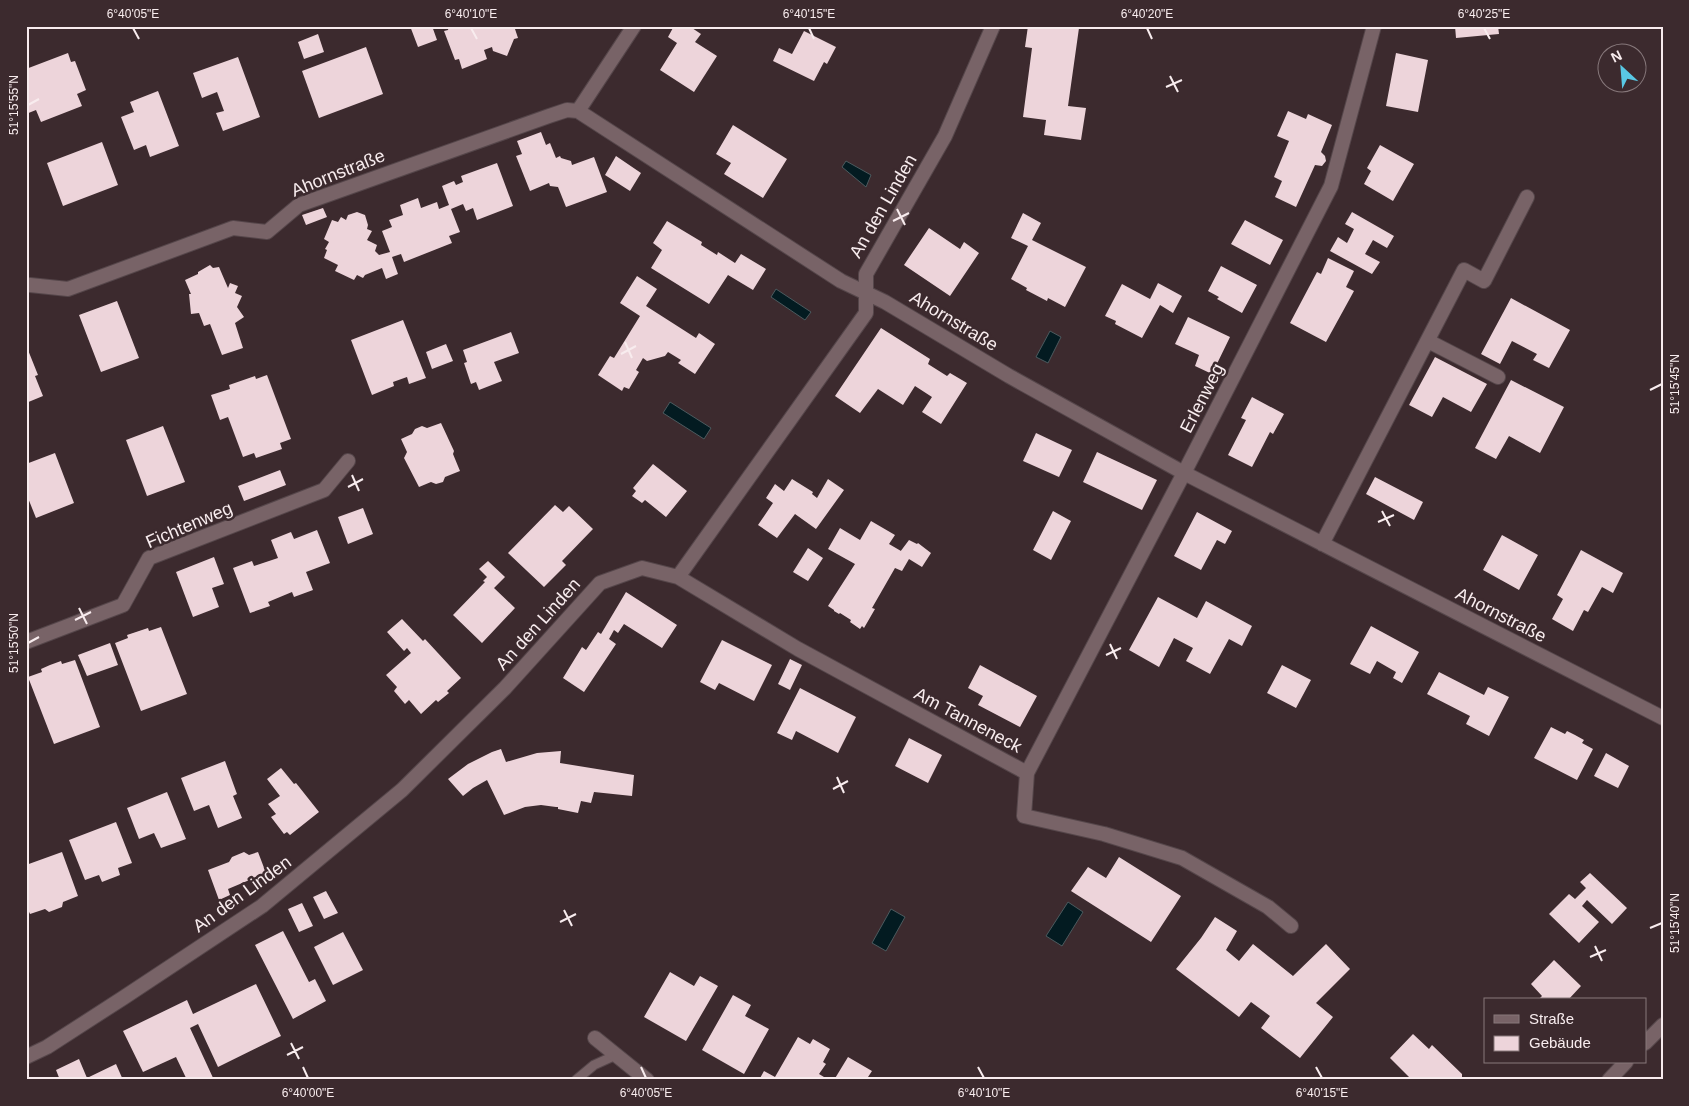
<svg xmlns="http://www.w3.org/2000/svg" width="1689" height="1106" font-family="Helvetica,sans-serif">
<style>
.water{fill:#031b21;stroke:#4c5a5e}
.building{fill:#edd4da}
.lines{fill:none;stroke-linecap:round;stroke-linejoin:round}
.service-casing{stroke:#55464a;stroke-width:11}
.minor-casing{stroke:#55464a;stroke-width:16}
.service{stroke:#786367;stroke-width:9}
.minor{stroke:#786367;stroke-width:14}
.ticks{fill:none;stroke:#f8ecee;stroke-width:2}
.labels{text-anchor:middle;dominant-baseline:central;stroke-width:5;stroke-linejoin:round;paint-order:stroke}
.street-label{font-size:18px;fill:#f8ecee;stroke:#3c2a2e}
.neatline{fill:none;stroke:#f8ecee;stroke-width:2}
.ticks-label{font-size:12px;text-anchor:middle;fill:#f8ecee}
</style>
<rect width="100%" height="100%" fill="#3c2a2e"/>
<!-- water -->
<path class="water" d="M846,161L871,175L866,187L842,167Z
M776,289L811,312L805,320L771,297Z
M1050,331L1061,337L1048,363L1036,357Z
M670,402L711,428L704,439L663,413Z
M1068,902L1083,912L1062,946L1046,936Z
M891,909L905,917L886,951L872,943Z"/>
<!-- building -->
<path class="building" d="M410,26H432L437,40L418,47Z
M449,26H514L518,38L514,39L507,56L493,51L492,47L484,50L487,59L462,69L459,59L455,60L444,31L448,30Z
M674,26H689L701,34L695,42L717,56L694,92L660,70L677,43L668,37Z
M1028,26L1079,28L1068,106L1086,108L1081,140L1044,135L1046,120L1023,117L1032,48L1025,47Z
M1455,26H1498L1499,34L1456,38Z
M804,31L836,47L827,64L824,62L814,81L773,61L779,48L792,54Z
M318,34L324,52L304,59L298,42Z
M366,47L383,94L319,118L302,71Z
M68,53L71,62L75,61L86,90L77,94L82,106L41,122L36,110L26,114V69Z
M1396,53L1428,60L1418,112L1386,106Z
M238,57L260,117L223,131L216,113L224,111L217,92L202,98L193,73Z
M158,91L179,146L150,157L146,145L134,150L121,117L134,112L130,102Z
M1288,111L1306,119L1308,114L1332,125L1321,152L1325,156L1326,161L1322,166L1315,165L1296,207L1275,197L1282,181L1274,177L1289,141L1277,136Z
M733,125L787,159L763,198L724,174L731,163L716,154Z
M541,132L546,145L550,143L556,158L560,156L561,158L571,161L572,165L594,157L607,192L566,207L558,187L550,186L549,183L530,191L516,156L522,154L517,141Z
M102,142L118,185L63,206L47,163Z
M1380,145L1414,164L1393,201L1364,184L1371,171L1367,168Z
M616,156L641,173L630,191L605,175Z
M497,163L513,206L477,220L473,208L466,211L463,204L451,209L460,232L449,236L452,243L404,262L401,254L392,257L398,274L386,279L382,268L365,275L363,278L357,275L354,280L335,271L338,265L324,258L327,250L325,249L329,242L324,239L332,220L338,222L341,217L346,220L348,215L357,212L365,215L368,225L367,229L372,231L367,240L377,245L375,251L379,255L390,252L382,231L392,227L389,220L403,215L400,205L418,198L421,208L437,202L439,209L449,205L442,186L454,181L456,185L463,182L461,176Z
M323,208L327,217L306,225L302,215Z
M1352,212L1394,236L1387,248L1373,240L1365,254L1380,262L1372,274L1330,251L1338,237L1347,243L1354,229L1345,224Z
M1023,213L1041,223L1032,240L1086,267L1065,307L1048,298L1047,301L1026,290L1027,288L1011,279L1028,246L1011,238Z
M1245,220L1283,240L1270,265L1231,244Z
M667,221L702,242L701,245L717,255L718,252L735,263L741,254L766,269L753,290L728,275L709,304L651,268L662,250L653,243Z
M929,228L960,249L964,242L979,253L950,296L904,265Z
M1328,258L1354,271L1346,287L1354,291L1326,342L1290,323L1317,272L1321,274Z
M210,265L213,268L219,267L228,288L230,283L238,286L235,293L242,296L237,307L244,317L235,323L243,348L222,355L210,324L204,326L199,313L191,314L189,294H191L185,280L198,274V272Z
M1221,266L1257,285L1242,313L1217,299L1219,297L1208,291Z
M637,276L657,289L646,306L696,338L699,333L715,344L695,374L678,363L681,360L668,352L665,356L647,361L643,358L636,370L639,372L629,389L624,387L622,391L598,375L610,356L614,358L640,316L620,303Z
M1158,283L1182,296L1173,313L1160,305L1142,338L1115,324L1116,321L1105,316L1122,284L1150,299Z
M1511,298L1570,330L1549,368L1533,360L1537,354L1512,341L1500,364L1481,354Z
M117,301L139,358L101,372L79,315Z
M1188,317L1230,337L1212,374L1195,366L1199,355L1175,344Z
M403,320L426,378L409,384L407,377L393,382L394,386L372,395L351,340Z
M881,328L930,359L928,364L947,376L950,373L967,383L941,424L922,412L932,397L915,386L903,405L878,389L860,413L835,396Z
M511,332L519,353L494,362L502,381L479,390L476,382L471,384L464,363L467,362L463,350Z
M446,344L453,361L432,369L426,352Z
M26,345L38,375L35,376L43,396L26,403Z
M1435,357L1487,384L1471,412L1443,397L1432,417L1409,405Z
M267,375L291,439L280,443L282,449L256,458L254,453L243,457L228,417L220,420L211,395L230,389L229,385L255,376L256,379Z
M1511,380L1564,407L1540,453L1509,436L1496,459L1475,448Z
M1252,397L1284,414L1273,434L1270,432L1252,467L1228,455L1246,420L1241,418Z
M441,423L454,451L453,454L460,471L445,477L443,482L436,484L431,482L419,487L404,458L407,452L401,439L412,434L415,429L422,426L427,428Z
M163,426L185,482L147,496L126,440Z
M1036,433L1072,450L1059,477L1023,461Z
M1097,452L1157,480L1142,510L1083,482Z
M55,453L74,503L36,518L26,493V464Z
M653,464L687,491L666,517L645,500L642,503L632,496L636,491L633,488Z
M280,470L286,485L244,501L238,486Z
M1375,477L1423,502L1414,520L1366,494Z
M792,479L813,492L812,494L817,498L828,479L844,490L816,529L795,514L777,538L758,525L773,503L766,498L775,484L784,491Z
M555,505L563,512L569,506L593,529L562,561L566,565L544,587L508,553Z
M363,508L373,534L348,544L338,517Z
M1053,511L1071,521L1051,560L1033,550Z
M1197,512L1232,531L1225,544L1217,540L1201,570L1174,556Z
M871,521L895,535L889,544L901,551L900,552L909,540L917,544L918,543L931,553L922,567L909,559L902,571L895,568L872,608L875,609L864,628L862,626L860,629L850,622L851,620L840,613L839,614L834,611V610L828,606L855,564L828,549L840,528L860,540Z
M317,530L330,563L306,572L313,590L294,597L292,592L268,602L270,606L250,613L233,568L252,561L254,566L278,558L271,540L291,532L294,539Z
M1502,535L1538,555L1519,590L1483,570Z
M808,548L823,558L808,581L793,572Z
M1581,550L1623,573L1613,593L1602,587L1588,612L1584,610L1573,631L1552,619L1563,599L1557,595Z
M214,557L224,584L212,588L219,607L193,617L176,572Z
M488,561L505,577L494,588L515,608L482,643L453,615L485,582L483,581L487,577L479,569Z
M626,592L677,625L662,648L624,624L618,633L614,630L609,639L616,644L584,692L563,678L582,647L586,650L598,632L601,634Z
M1158,597L1197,618L1206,601L1252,626L1242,646L1229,639L1210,674L1186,661L1193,648L1174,638L1159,667L1129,650Z
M402,619L423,641L425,639L461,678L447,691L449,693L438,702L436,700L421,714L409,700L405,704L394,691L397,687L386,675L411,653L407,648L404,651L387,632Z
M1371,626L1419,652L1402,683L1393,678L1396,672L1377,661L1370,674L1350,664Z
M161,627L187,694L141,711L115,643L128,638L127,635L148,628L149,631Z
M722,640L772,665L754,701L719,683L715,690L700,682Z
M110,643L118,665L87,676L78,655Z
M790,659L802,665L790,690L778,684Z
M75,660L100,727L54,744L28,677L42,672L41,669L50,665L61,661L62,664Z
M980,665L1037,696L1020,727L978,705L983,696L968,688Z
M1282,665L1311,680L1296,708L1267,693Z
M1439,672L1484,695L1488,687L1509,697L1489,736L1466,724L1470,716L1427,694Z
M800,688L856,717L838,753L796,731L792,740L777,733Z
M1551,727L1565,734L1567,731L1575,735L1584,740L1582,743L1593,749L1577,780L1534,758Z
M909,738L942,755L928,783L895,766Z
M501,749L506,762L537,753L561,751L560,763L634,775L632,796L594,792L591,803L581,801L578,813L558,809V807H556L541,805L525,807L504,815L487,780L473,788L463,796L448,779L468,764L492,752Z
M1606,753L1629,766L1618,788L1594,776Z
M225,761L237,794L233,796L242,818L218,828L209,805L194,811L181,778Z
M281,768L294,784L296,783L319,812L290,835L287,832L284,834L271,817L276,814L268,804L280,796L267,779Z
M167,792L186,839L161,848L154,833L139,839L127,808Z
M116,822L132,863L118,868L120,875L102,882L99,875L85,880L69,840Z
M62,852L78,896L63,902L62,907L49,912L45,909L30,914L26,905V865Z
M244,852L249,855L258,852L266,873L228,889L230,895L219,900L208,870L229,862L232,857Z
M1119,857L1181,896L1151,942L1071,891L1088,867L1106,878Z
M1590,873L1627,908L1612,924L1587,900L1582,906L1599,922L1579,943L1549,914L1569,894L1575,899L1586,888L1580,882Z
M326,891L338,913L324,919L313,897Z
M302,903L313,926L299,932L288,909Z
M1215,917L1237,931L1226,950L1239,961L1253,944L1293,976L1326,944L1350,969L1316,1003L1333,1017L1300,1058L1261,1028L1270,1016L1251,1002L1239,1017L1176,969L1201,938Z
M283,931L309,982L315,979L326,1001L293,1019L255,945Z
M343,932L363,970L333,985L314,947Z
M1554,960L1581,986L1568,1000H1541L1540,998L1542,996L1531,984Z
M670,972L694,986L700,976L718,986L686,1041L644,1017Z
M256,984L281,1036L218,1067L198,1024L190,1028L214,1080H187L176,1057L143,1072L123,1031L187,1000L193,1014Z
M733,995L751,1005L745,1016L769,1029L744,1074L702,1050Z
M1413,1034L1429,1049L1432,1045L1462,1074V1080H1412L1390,1058Z
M798,1037L810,1044L813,1039L830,1049L823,1062L826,1064L819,1074L829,1080H759L764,1071L775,1077Z
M848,1057L872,1071L866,1080H834Z
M79,1059L87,1078L116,1064L123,1080H60L56,1070Z"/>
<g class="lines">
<defs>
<path id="service" d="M576,1080L594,1065L616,1055"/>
<path id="minor" d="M578,111L634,26
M30,285L68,289L233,228L267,232L299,205L549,116L567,110L578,111L841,281L885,302L1009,376L1184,473L1663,718
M1428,341L1498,377
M1322,544L1464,270L1484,281L1527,197
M678,577L798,649L1027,773L1024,816L1104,834L1182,858L1268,907L1291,926
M26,642L123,605L149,558L324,490L348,461
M1027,773L1184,473L1331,186L1374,26
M595,1038L647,1080
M1645,1043L1663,1025
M26,1057L47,1047L123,998L262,906L402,790L505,688L600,583L642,568L678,577L866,313V274L945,136L993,26
M1609,1080L1626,1062"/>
</defs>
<!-- service casing -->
<use href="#service" class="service-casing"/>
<!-- minor casing -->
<use href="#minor" class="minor-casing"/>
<!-- service -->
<use href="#service" class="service"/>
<!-- minor -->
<use href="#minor" class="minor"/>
</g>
<!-- ticks -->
<path class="ticks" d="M133,28L139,39M471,28L477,39M809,28L814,39M1147,28L1152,39M1484,28L1490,39M1170,76L1178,92M1166,87L1182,80M28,105L39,99M897,209L905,225M893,221L909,213M625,342L632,358M621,354L636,346M1650,390L1662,384M352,475L359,491M348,487L363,479M1382,511L1390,526M1378,522L1394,515M79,608L87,624M75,620L91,612M28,643L39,637M1110,644L1117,659M1106,655L1121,648M837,777L844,793M833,789L848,781M564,910L572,926M560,922L576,914M1650,928L1662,923M1595,946L1602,961M1590,957L1606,950M291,1043L299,1059M287,1055L303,1047M303,1067L308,1078M641,1067L646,1078M978,1067L984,1078M1316,1067L1322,1078"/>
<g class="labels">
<!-- street labels -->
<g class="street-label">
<text transform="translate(338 173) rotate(-22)">Ahornstraße</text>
<text transform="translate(883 206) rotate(-60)">An den Linden</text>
<text transform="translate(954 321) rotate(31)">Ahornstraße</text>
<text transform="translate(1202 398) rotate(-63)">Erlenweg</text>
<text transform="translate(189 525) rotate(-23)">Fichtenweg</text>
<text transform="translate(1501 615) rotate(27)">Ahornstraße</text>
<text transform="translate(538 624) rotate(-48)">An den Linden</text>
<text transform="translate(968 720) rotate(28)">Am Tanneneck</text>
<text transform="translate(242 894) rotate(-36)">An den Linden</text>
</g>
</g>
<!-- border -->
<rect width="1689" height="1106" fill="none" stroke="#3c2a2e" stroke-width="55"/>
<!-- legend -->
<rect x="1484" y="998" width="162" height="65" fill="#3c2a2e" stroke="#87787b"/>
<rect x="1494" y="1015" width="25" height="8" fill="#786367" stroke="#87787b"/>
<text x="1529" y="1024" font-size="15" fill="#f8ecee">Straße</text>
<rect x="1494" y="1036" width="25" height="15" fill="#edd4da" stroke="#87787b"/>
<text x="1529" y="1048" font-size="15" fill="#f8ecee">Gebäude</text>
<!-- north arrow -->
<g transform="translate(1622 68) rotate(334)"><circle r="24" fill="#3c2a2e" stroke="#87787b"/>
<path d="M0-4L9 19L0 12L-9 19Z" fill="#59c8e4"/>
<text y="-8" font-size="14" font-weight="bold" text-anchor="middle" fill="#f8ecee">N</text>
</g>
<rect x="28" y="28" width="1634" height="1050" class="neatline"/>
<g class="ticks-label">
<text x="133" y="18">6°40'05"E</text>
<text x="471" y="18">6°40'10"E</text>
<text x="809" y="18">6°40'15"E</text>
<text x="1147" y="18">6°40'20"E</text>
<text x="1484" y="18">6°40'25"E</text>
<text transform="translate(14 105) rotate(-90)" y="4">51°15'55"N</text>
<text transform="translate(1675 384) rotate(-90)" y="4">51°15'45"N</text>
<text transform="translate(14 643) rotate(-90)" y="4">51°15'50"N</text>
<text transform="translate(1675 923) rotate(-90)" y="4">51°15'40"N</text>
<text x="308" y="1097">6°40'00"E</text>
<text x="646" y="1097">6°40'05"E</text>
<text x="984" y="1097">6°40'10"E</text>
<text x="1322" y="1097">6°40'15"E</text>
</g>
</svg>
